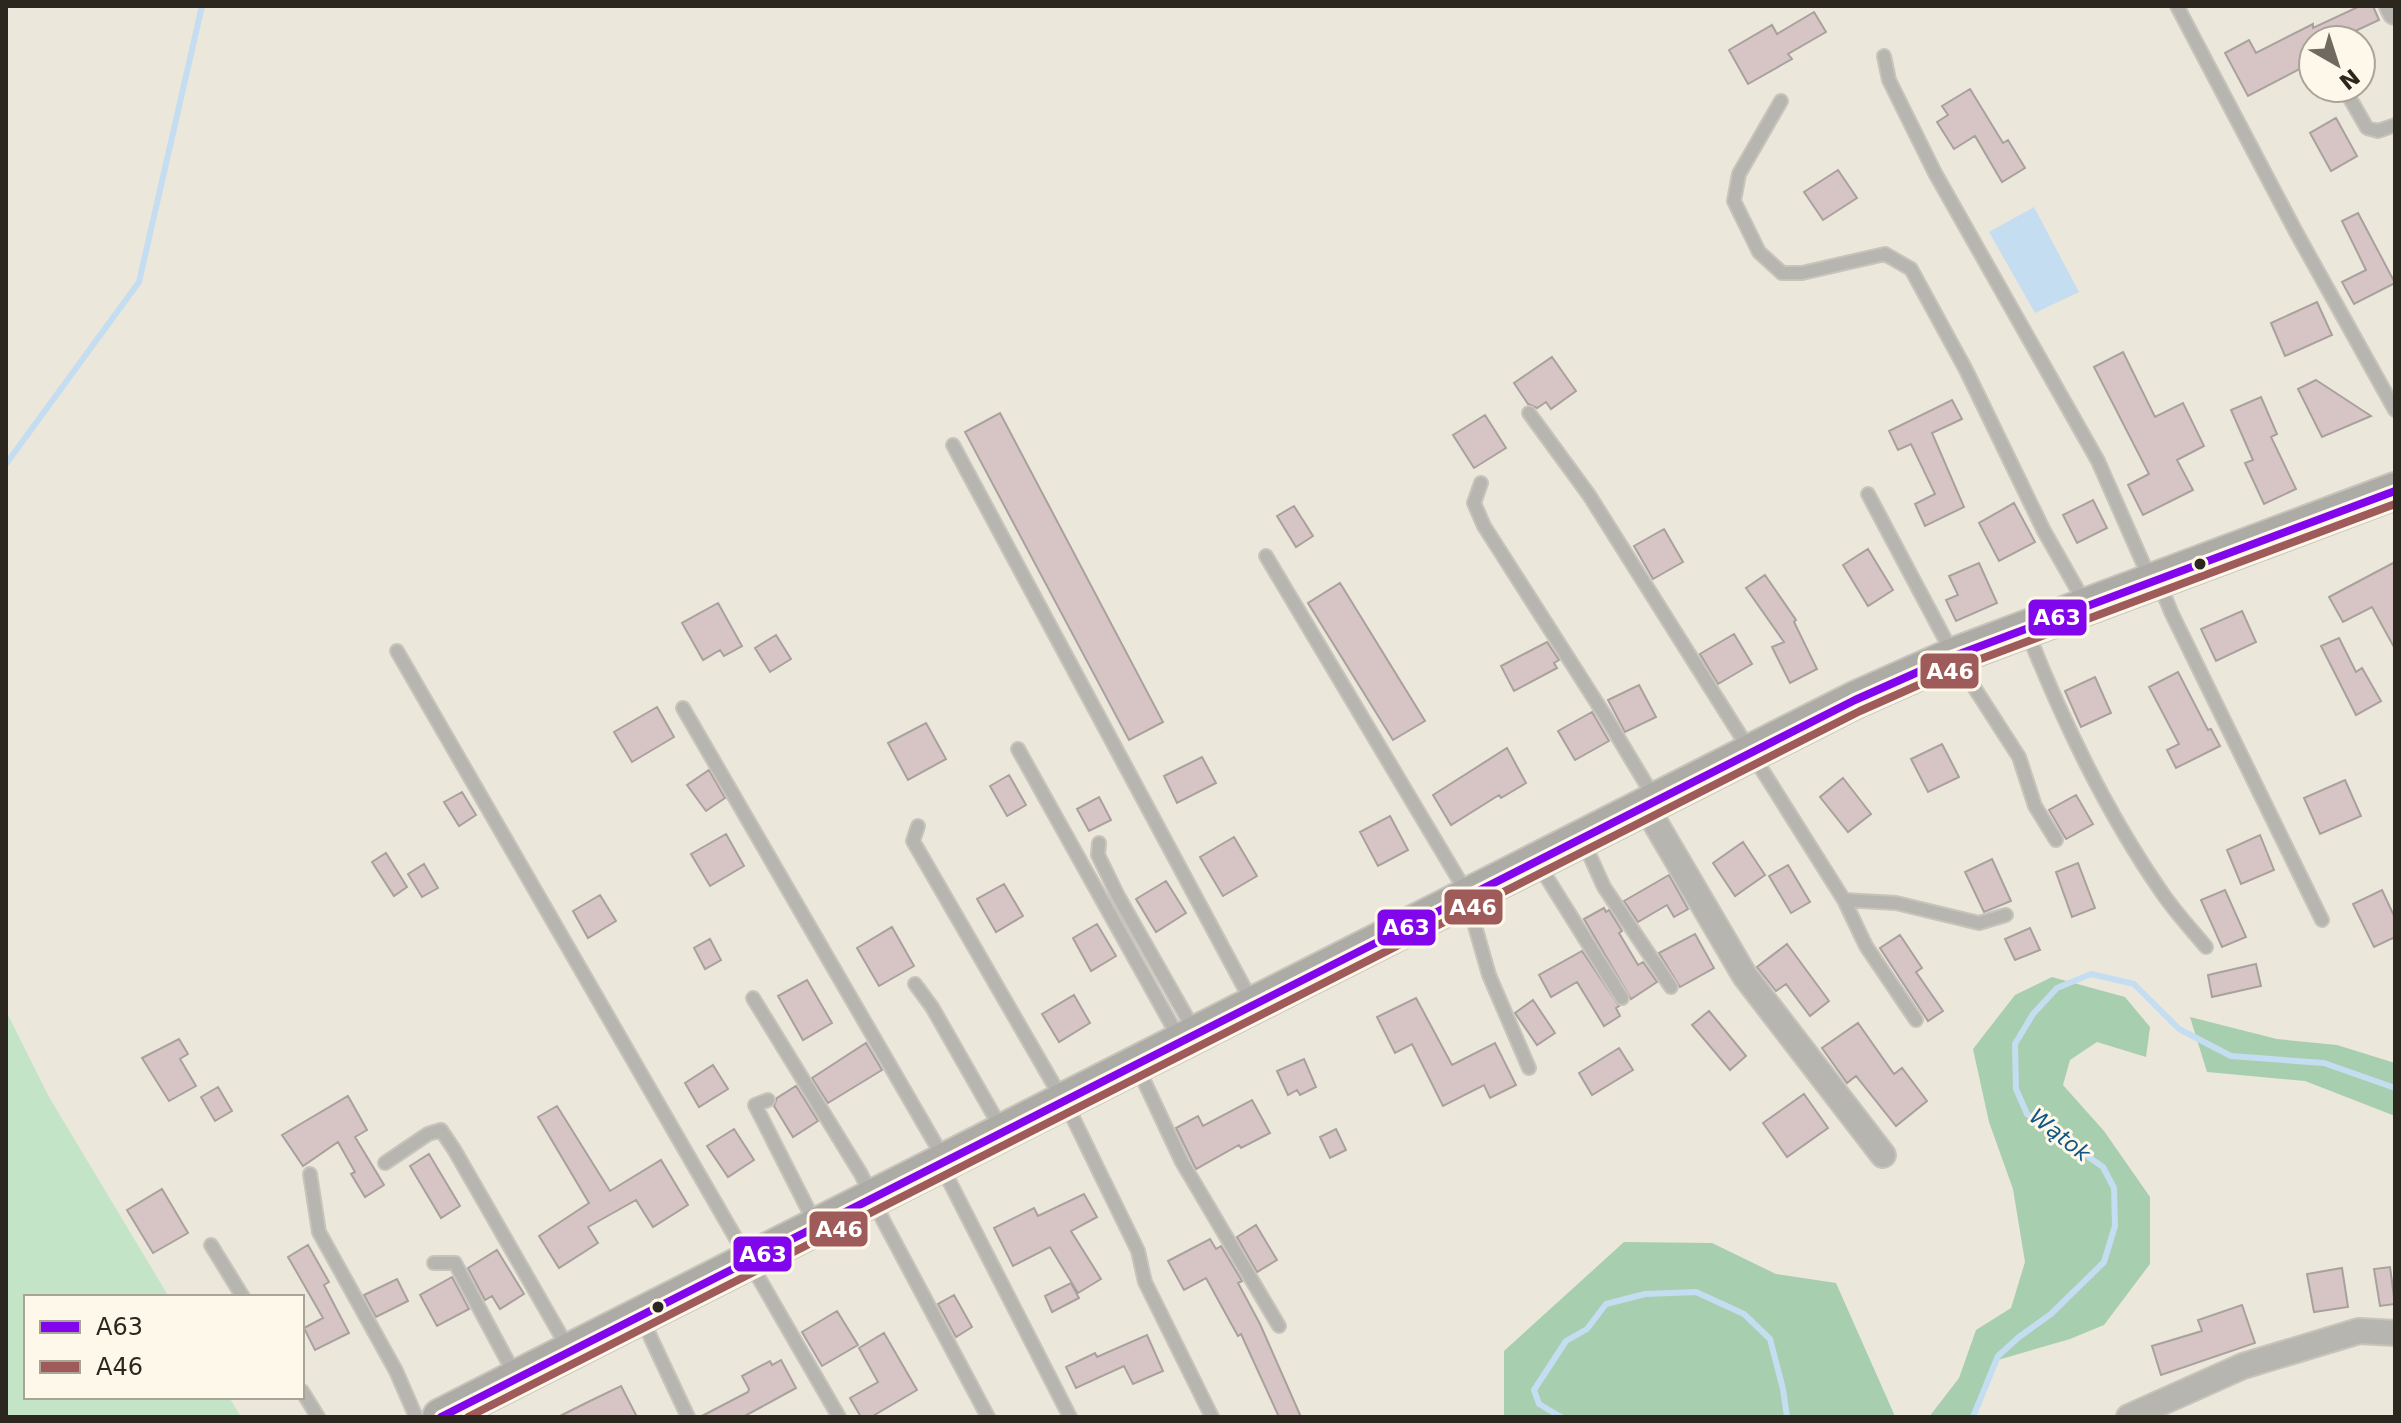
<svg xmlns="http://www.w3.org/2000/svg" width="2401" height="1423" font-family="'DejaVu Sans',sans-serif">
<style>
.green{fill:#c4e4c8}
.forest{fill:#a8ceb0}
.water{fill:#c5ddf1}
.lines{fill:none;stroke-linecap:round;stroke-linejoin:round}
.stream{stroke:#c5ddf1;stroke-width:6}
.building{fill:#d7c5c5;stroke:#a8a19d;stroke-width:2}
.lane-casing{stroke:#c8c4bb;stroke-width:16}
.street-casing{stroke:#c8c4bb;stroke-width:28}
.secondary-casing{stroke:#c8c4bb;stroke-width:40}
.lane{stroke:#b7b5b0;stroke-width:12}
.street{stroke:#b7b5b0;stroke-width:24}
.secondary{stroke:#adaba5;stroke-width:36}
.bus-1-casing{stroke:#fef8ea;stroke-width:14}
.bus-2-casing{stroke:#fef8ea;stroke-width:14}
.bus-1{stroke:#8206eb;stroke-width:8}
.bus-2{stroke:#9e5b5a;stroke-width:8}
.bus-dot{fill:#2b271e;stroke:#fef8ea;stroke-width:3}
.labels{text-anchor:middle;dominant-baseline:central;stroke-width:6;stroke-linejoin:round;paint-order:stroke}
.water-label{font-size:22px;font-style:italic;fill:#105688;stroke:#fef8ea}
.line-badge{stroke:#fef8ea;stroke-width:3}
.badge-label{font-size:22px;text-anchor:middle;font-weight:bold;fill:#fff}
</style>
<rect width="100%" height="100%" fill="#ece7db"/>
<!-- green -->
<path class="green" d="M6,1011L49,1097L169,1297H26V1397H229L241,1417H6Z"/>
<!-- forest -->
<path class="forest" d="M2052,977L2125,997L2150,1027L2146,1057L2097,1042L2070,1060L2063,1085L2104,1131L2150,1197V1264L2104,1325L2070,1339L1998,1360L1972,1417H1929L1959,1378L1976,1330L2011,1308L2025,1262L2013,1189L1989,1122L1973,1049L2015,995Z
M2190,1017L2277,1039L2337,1045L2395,1063V1116L2305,1081L2207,1072Z
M1624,1242L1712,1243L1776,1274L1836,1283L1894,1414L1893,1417H1504V1351Z"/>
<!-- water -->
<path class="water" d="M2034,207L2079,292L2035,313L1989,232Z"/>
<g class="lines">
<!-- stream -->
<path class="stream" d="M6,464L139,282L202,6
M1561,1417L1539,1404L1534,1390L1566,1341L1587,1329L1606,1304L1645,1294L1696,1292L1744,1314L1770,1339L1783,1389L1787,1417
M1973,1417L1998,1356L2019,1337L2051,1314L2104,1262L2115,1226L2114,1188L2103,1167L2027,1114L2016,1089L2015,1044L2033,1014L2057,988L2091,974L2134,984L2179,1029L2231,1056L2324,1063L2395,1088"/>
</g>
<!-- building -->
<path class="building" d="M2360,6H2373L2379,20L2336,40H2313V62L2248,96L2225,53L2249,40L2256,53L2313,24V28Z
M1814,12L1826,32L1788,54L1792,59L1748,84L1729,50L1772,25L1777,34Z
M1970,89L2003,143L2008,140L2025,168L2002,182L1975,136L1954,149L1937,122L1948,115L1942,106Z
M2336,118L2357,156L2331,171L2310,133Z
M1838,170L1857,198L1823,220L1804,192Z
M2358,213L2395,283L2354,304L2342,282L2366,270L2342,221Z
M2317,302L2332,335L2285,356L2271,323Z
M2123,352L2155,417L2183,403L2204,446L2177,460L2193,490L2143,515L2128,485L2149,474L2094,367Z
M1552,357L1576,391L1551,409L1546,402L1537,408L1528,404L1514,383Z
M2316,380L2371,416L2322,437L2298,389Z
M2261,397L2277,434L2271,437L2296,489L2264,504L2245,463L2253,460L2231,410Z
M1952,400L1962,419L1932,433L1964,507L1925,526L1915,504L1935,494L1911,444L1898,450L1889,431Z
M1000,413L1163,722L1129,740L965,432Z
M1485,415L1506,448L1474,468L1453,435Z
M2093,500L2107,528L2077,543L2063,515Z
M2014,503L2035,542L1999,561L1979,523Z
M1294,506L1313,536L1296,547L1277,516Z
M1664,529L1683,562L1653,579L1634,546Z
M1868,549L1893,590L1868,606L1843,565Z
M2395,562V649L2372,607L2343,622L2329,597Z
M1979,563L1997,603L1956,621L1946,600L1958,595L1949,576Z
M1765,575L1796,620L1794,622L1817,669L1790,683L1772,647L1784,642L1746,588Z
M1340,583L1425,721L1393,740L1308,603Z
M718,603L742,646L724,656L720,650L703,660L682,623Z
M2242,611L2256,642L2216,661L2201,629Z
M1734,634L1752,664L1718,684L1700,654Z
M776,635L791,659L770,672L755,648Z
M2339,638L2356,672L2362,668L2381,701L2356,715L2321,646Z
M1547,642L1559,660L1554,663L1557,668L1514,691L1501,666Z
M2178,672L2208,730L2211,729L2220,746L2176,768L2167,750L2179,744L2149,687Z
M2095,677L2111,713L2081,727L2065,691Z
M1639,685L1656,717L1625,732L1608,700Z
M657,707L674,737L632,762L614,732Z
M1592,712L1609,741L1575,760L1558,731Z
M926,723L946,759L908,780L888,743Z
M1942,744L1959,777L1928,792L1911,759Z
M1507,748L1526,783L1501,798L1499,795L1451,825L1433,795Z
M1202,757L1216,783L1177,803L1164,776Z
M709,770L725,798L706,811L687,785Z
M1009,775L1026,805L1007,816L990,786Z
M1843,778L1871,814L1848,832L1820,797Z
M2345,780L2361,816L2320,834L2304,798Z
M462,792L476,815L459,826L444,802Z
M2076,795L2093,824L2066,839L2049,810Z
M1099,797L1111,820L1089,831L1077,809Z
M1390,816L1408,850L1378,866L1360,832Z
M726,834L744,866L710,886L691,854Z
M2260,835L2274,870L2241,884L2227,850Z
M1234,837L1257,876L1223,896L1200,857Z
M1743,842L1765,875L1735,896L1713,863Z
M386,853L407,887L394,896L372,862Z
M1992,859L2011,901L1984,912L1965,872Z
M2078,863L2095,908L2072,917L2056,872Z
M424,864L438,888L422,897L408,874Z
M1788,865L1810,902L1791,913L1769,876Z
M1669,875L1688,909L1674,917L1667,905L1638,922L1624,901Z
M1166,881L1186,913L1156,932L1136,899Z
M1004,884L1023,916L996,932L977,899Z
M2225,890L2246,937L2222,947L2201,900Z
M2382,890L2395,918V937L2374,947L2353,904Z
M600,895L616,921L588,938L573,911Z
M1604,908L1606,912L1609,910L1622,931L1619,933L1638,965L1643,962L1657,982L1631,999L1584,919Z
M1097,924L1116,956L1091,971L1073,938Z
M892,927L914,966L879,986L857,948Z
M2030,928L2040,950L2015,960L2005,939Z
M1695,934L1714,968L1680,987L1659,953Z
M1900,935L1922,968L1916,972L1943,1011L1928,1021L1880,948Z
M710,939L721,960L705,969L694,948Z
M1787,944L1829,1001L1810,1016L1786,984L1776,991L1757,967Z
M1582,951L1619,1006L1616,1008L1620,1016L1604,1026L1577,982L1551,997L1539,975Z
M2256,964L2261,986L2212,997L2208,975Z
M807,980L832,1023L803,1040L778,996Z
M1074,995L1090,1023L1059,1042L1042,1014Z
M1416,998L1452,1065L1495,1043L1516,1085L1490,1098L1484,1085L1443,1106L1412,1044L1395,1053L1377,1017Z
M1533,1000L1555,1033L1537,1045L1515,1013Z
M1709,1011L1746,1056L1730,1070L1692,1025Z
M1858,1023L1894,1074L1902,1068L1927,1101L1896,1126L1856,1076L1847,1083L1822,1048Z
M179,1039L188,1054L180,1059L196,1086L169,1101L142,1058Z
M866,1043L882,1070L828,1103L812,1078Z
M1619,1048L1633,1070L1592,1095L1579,1073Z
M1304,1059L1316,1087L1300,1095L1297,1090L1288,1095L1277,1071Z
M713,1065L728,1089L699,1107L685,1083Z
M796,1086L818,1121L793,1137L774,1106L777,1098Z
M218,1087L232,1111L215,1121L201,1097Z
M1804,1094L1828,1128L1787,1157L1763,1123Z
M348,1096L367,1130L355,1137L384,1185L365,1197L351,1174L355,1172L338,1142L303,1166L282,1135Z
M1252,1100L1270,1133L1241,1148L1239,1145L1196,1169L1176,1128L1198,1116L1203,1126Z
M557,1106L610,1191L661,1160L688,1205L653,1227L636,1200L588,1227L598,1243L559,1268L539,1236L589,1203L538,1117Z
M734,1129L754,1160L728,1177L707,1146Z
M1336,1129L1346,1150L1330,1158L1320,1137Z
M429,1154L460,1206L441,1218L410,1166Z
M162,1189L188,1233L153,1253L127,1210Z
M1084,1194L1097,1217L1071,1231L1101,1279L1078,1293L1050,1247L1013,1266L994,1228L1034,1208L1038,1216Z
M1256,1225L1277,1260L1257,1272L1237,1237Z
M1210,1239L1216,1249L1221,1246L1242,1281L1238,1283L1260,1324L1301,1417H1279L1241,1334L1238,1336L1206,1278L1184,1290L1168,1261Z
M308,1245L329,1282L324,1285L349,1333L315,1350L304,1328L323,1318L288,1257Z
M497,1250L524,1294L500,1309L492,1296L485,1300L468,1268Z
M2390,1267L2395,1304L2380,1306L2374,1269Z
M2342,1268L2348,1307L2314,1312L2307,1274Z
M452,1277L469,1309L437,1326L420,1295Z
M397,1279L408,1301L376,1317L364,1295Z
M1071,1283L1079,1298L1052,1312L1045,1296Z
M954,1295L972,1327L956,1337L938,1304Z
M2242,1305L2255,1343L2161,1375L2152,1346L2202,1331L2198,1320Z
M837,1311L858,1345L822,1366L802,1332Z
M884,1333L917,1390L871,1417H861L850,1398L878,1382L859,1348Z
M1147,1335L1163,1371L1133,1384L1124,1366L1076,1388L1066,1367L1095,1353L1097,1357Z
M781,1360L796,1388L743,1417H700L748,1392L749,1389L742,1376L770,1361L772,1365Z
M621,1386L637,1417H558L590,1401Z"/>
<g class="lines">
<defs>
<path id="lane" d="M2177,6L2296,232L2395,410
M1884,56L1889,80L1935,173L2098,461L2150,579
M2344,88L2367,128L2378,131L2395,125
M1781,101L1739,174L1734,201L1759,252L1782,273H1802L1885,254L1911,269L1966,370L2044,531L2085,603
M1529,413L1589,495L1844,900L1866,946L1916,1020
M953,445L1252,1002
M1481,483L1474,503L1484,526L1604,714L1655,799
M1868,494L1954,656L2019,757L2035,806L2056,840
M1266,556L1468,895
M2159,582L2171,612L2322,920
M2027,631C2063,722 2107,814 2163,894C2176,913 2192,930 2206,947
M397,651L839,1417
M683,708L943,1157
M1018,749L1179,1038
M918,826L913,841L1073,1118L1138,1251L1145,1282L1212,1417
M1099,843L1098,855L1118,896L1194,1030
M1584,843L1604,887L1671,987
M1539,865L1622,998
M1844,900L1896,903L1979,923L2006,915
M1463,905L1473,919L1489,975L1529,1068
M915,984L932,1007L1001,1128
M753,998L861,1174L883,1220L988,1417
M1137,1066L1182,1162L1279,1326
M768,1100L755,1105L815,1223
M385,1163L428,1134L441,1130L455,1151L568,1348
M942,1167L1070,1417
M310,1174L319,1232L396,1371L416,1417
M211,1245L243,1297
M434,1263H455L515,1375
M642,1319L688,1417
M302,1391L318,1417"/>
<path id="street" d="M2392,6L2395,12
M1646,807L1745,976L1883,1155
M2129,1417L2243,1366L2359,1331L2395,1333"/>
<path id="secondary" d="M441,1417L1855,700L1954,656L2395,491"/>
</defs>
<!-- lane casing -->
<use href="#lane" class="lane-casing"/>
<!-- street casing -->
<use href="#street" class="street-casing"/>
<!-- secondary casing -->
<use href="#secondary" class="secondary-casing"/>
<!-- lane -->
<use href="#lane" class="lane"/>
<!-- street -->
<use href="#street" class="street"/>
<!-- secondary -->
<use href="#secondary" class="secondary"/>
<defs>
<path id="bus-1" d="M441,1417L1855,700L1954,656L2395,491"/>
<path id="bus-2" d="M468,1417L1860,711L1959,667L2395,504"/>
</defs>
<!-- bus-1 casing -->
<use href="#bus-1" class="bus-1-casing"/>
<!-- bus-2 casing -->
<use href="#bus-2" class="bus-2-casing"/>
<!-- bus-1 -->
<use href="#bus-1" class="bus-1"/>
<!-- bus-2 -->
<use href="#bus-2" class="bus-2"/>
</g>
<!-- markers -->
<g class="bus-dot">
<circle cx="2200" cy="564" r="7"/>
<circle cx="658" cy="1307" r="7"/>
</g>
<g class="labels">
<!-- water labels -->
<g class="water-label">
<text transform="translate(2060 1135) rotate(38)">Wątok</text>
</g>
</g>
<g class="line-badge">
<rect x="2027" y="598" width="61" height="39" rx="8" fill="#8206eb"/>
<rect x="1919" y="652" width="61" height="38" rx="8" fill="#9e5b5a"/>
<rect x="1443" y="888" width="61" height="38" rx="8" fill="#9e5b5a"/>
<rect x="1376" y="908" width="61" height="39" rx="8" fill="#8206eb"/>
<rect x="808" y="1210" width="61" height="38" rx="8" fill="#9e5b5a"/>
<rect x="732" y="1235" width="61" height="38" rx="8" fill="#8206eb"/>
</g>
<g class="badge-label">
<text x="2057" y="625">A63</text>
<text x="1950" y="679">A46</text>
<text x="1473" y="915">A46</text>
<text x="1406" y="935">A63</text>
<text x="839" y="1237">A46</text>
<text x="763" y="1262">A63</text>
</g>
<!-- border -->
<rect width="2401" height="1423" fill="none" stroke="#2b271e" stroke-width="16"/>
<!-- legend -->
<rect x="24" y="1295" width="280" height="104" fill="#fef8ea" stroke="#aaa498" stroke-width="2"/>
<rect x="40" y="1321" width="40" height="12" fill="#8206eb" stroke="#aaa498" stroke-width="2"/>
<text x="96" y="1335" font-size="24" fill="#2b271e">A63</text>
<rect x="40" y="1361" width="40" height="12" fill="#9e5b5a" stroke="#aaa498" stroke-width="2"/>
<text x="96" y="1375" font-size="24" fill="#2b271e">A46</text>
<!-- north arrow -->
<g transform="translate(2337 64) rotate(141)"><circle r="38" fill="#fef8ea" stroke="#aaa498" stroke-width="2"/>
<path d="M0-6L14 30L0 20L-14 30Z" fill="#6f6a60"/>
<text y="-12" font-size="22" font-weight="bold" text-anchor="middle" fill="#2b271e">N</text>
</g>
</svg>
